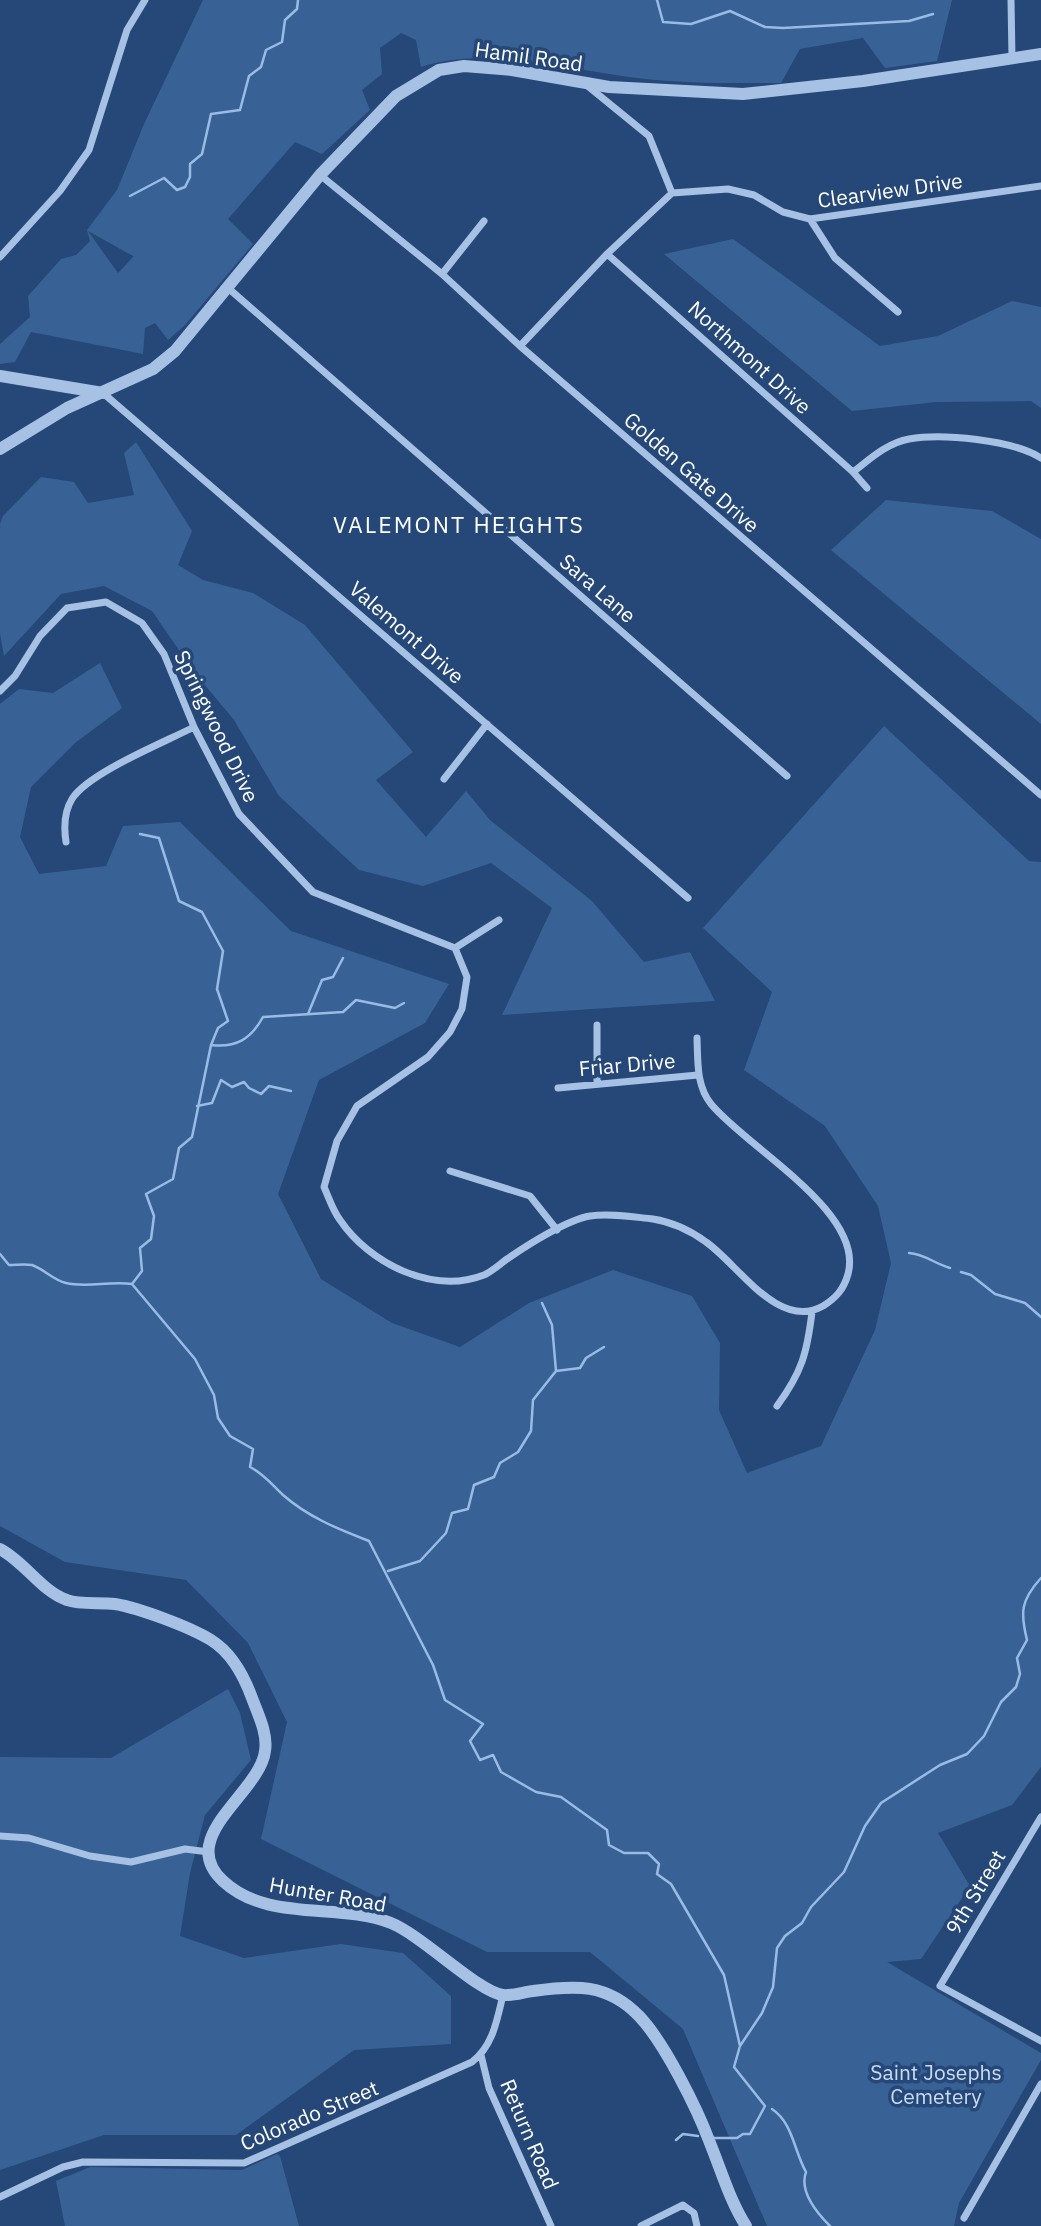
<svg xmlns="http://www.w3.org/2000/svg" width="1041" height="2226" font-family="'IBM Plex Sans',sans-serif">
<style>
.green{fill:#386195;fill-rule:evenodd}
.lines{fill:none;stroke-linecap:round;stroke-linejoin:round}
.stream{stroke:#9abce4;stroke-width:2.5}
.minor{stroke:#a6c1e3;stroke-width:7}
.tertiary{stroke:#a6c1e3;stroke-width:12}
.labels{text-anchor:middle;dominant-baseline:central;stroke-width:7;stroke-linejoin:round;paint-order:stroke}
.street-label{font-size:21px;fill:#fff;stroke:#254878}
.park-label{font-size:21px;fill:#c9dbf3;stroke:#254878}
.neighbourhood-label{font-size:23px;letter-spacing:2px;fill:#fff;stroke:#254878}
</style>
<rect width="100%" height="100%" fill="#254878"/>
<!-- green -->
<path class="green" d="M203,0H952L937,61L885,68L863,38L800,49L781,83C733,83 685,84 637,78C570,70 486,45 421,67L416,40L401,33L380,48L382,74L362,90L370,110L322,154L295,142L228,219L253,244L185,325L168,340L155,323L145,328L143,354L31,332L15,362L0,364V344L30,317L28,296L61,259L76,255L90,241L87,230L117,190L144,124ZM88,231L133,256H134L118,273Z
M733,239L880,346L938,336L1012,301L1041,307V408L1031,401L937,402L852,411L664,254Z
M136,442L192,531L178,565L203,580L253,593L305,625L413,752L376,780L426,837L466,791L490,820L592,901L644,962L690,952L715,1001L502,1015L552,908L491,863L423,886L359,870L279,796L234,720L194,672L152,611L104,586L61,594L4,656L0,634V524L3,516L41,477L74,482L88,503L134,495L124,453Z
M886,500L992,511L1041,539V724L831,550Z
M100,663L122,708L75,743L31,787L20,837L39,874L106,866L123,826L180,822L291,931L449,984L425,1023L319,1080L278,1194L321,1279L392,1323L460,1347L529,1303L613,1270L692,1296L720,1343L719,1410L747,1473L821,1446L875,1330L891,1263L878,1206L825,1126L744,1070L772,992L703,928L884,726L1029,861L1041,862V1767L1012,1805L938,1833L970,1886L921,1959L887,1962L1041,2053V2060L959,2203L954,2226H767L683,2029L590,1952H487L261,1839L287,1722L248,1643L186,1580L65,1562L0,1526V704L19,689L53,693Z
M228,1689L240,1713L251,1760L205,1815L190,1873L180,1936L244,1958L341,1944L403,1953L451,1996V2044L354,2050L236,2135H104L0,2170V1757L111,1758Z
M277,2154L280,2156L299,2226H65L56,2181L90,2167L242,2170Z"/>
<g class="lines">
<!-- stream -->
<path class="stream" d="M657,0L663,22L691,24L730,11L765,27L783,28L909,21L933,14
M130,196L164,178L177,190L185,187L190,177V164L202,154L211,114L240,110L249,76L261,67L266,50L282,42L285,20L297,9L298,0
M140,834L159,838L179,901L202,912L223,951L217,989L228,1021L218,1028L211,1045
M308,1014L322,980L333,977L343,958
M197,1106L212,1103L221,1080L232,1087L244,1082L249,1088L261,1094L269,1086L291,1091
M909,1253C925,1254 935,1264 950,1268
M0,1254L9,1265C16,1265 25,1264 32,1265C44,1269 53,1280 66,1283C86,1288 109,1281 132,1284L195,1359L214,1395L218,1418L230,1436L253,1449L250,1467C265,1475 271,1484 283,1495C308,1517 338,1529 369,1541L433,1665L445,1700L483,1724L470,1741L480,1760L493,1755L501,1772L536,1792L561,1797L607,1830L609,1845L624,1853H648L659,1864L657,1874L671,1884L724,1975L740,2046
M961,1272L971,1275L995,1294L1025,1303L1041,1317
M132,1284L142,1271L140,1248L151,1239L154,1216L146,1194L173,1179L179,1148L192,1137L211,1045C236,1048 251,1039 263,1017L343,1012L356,1000L395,1008L404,1003
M542,1303L552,1325L556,1371
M388,1571L420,1561L446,1533L452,1513L468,1509L474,1485L494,1477L500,1463L518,1452L531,1431L533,1400L556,1371L580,1368L586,1358L604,1347
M772,2109C793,2123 794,2151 806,2172C799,2191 817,2213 830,2226
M714,2138H737L743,2134H750L765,2106L734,2067L740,2046L762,2013L773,1987L777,1948L785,1936L802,1923L811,1907L844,1872L865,1826L881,1803L940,1765L967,1754L984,1736L1001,1702L1016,1687L1020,1674L1017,1658L1027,1640C1020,1612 1021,1600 1041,1578
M676,2140L683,2134L698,2136"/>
<!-- minor -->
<path class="minor" d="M1011,0L1012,58
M584,83L649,136L672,193
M320,175L442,274L520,346L1041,795
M810,219L835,258L898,312
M607,254L853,472L867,488
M0,257L60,191L89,150L127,30L145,0
M442,274L484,221
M228,288L787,776
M520,346L607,254L672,193L728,189L754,195L783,212L810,219L1041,186
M103,393L688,898
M853,472C870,459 887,443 909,439C942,433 1013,440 1041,458
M0,691L15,676L40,636L67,608L106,602L142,623L164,654L194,727L239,814L313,892L455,948L467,977L462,1009L450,1032L428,1057L357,1106L337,1141L324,1187C329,1198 333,1211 340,1220C369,1263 432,1295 484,1275C493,1271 502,1262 510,1257C529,1244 567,1220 590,1216C610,1213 633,1217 653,1219C672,1222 691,1231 706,1242C738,1264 778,1331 823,1306C836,1298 844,1289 848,1274C865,1212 746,1147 711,1104C696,1085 698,1061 697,1038
M444,779L487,724
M66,842C64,829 64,812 72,799C88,773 165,742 194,727
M455,948L499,920
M597,1025V1084
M558,1088L698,1075
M450,1171L530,1196L557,1230
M777,1406C802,1372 807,1353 812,1312
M1041,1817L940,1986L1041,2041
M0,1836L29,1838L90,1856L131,1862L185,1849L209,1852
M481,2055L489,2088L551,2226
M0,2197L63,2167L83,2162L244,2163L472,2062C493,2046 497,2020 503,1995
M964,2218L1041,2084
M641,2226L683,2205L694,2213L697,2226"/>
<!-- tertiary -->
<path class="tertiary" d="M0,376L103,393
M0,449L67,408L153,369L175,351L320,175L396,96L439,70L464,66L512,70L609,87L743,94L863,81L1041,54
M0,1549C25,1562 41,1591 67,1600C80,1605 100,1602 115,1604C139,1608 190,1627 211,1640C232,1653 244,1676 252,1698C258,1714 268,1734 265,1751C260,1793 175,1837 223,1881C268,1923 338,1902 391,1923C423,1936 478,1992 503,1995C512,1996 524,1992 533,1991C575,1985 607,1983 639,2016C664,2042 697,2108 710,2143C721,2170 730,2201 746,2226"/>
</g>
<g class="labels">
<!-- street labels -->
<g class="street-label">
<text transform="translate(529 56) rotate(8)">Hamil Road</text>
<text transform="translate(890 190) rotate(-8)">Clearview Drive</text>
<text transform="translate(750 357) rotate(42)">Northmont Drive</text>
<text transform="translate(692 472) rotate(41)">Golden Gate Drive</text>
<text transform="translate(598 588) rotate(41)">Sara Lane</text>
<text transform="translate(407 632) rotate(41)">Valemont Drive</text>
<text transform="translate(217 726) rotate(64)">Springwood Drive</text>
<text transform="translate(627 1064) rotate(-5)">Friar Drive</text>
<text transform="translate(975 1892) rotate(-59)">9th Street</text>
<text transform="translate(328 1894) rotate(10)">Hunter Road</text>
<text transform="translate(309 2115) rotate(-23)">Colorado Street</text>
<text transform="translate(530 2134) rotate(67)">Return Road</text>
</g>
<!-- park labels -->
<g class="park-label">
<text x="936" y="2072">Saint Josephs<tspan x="936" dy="24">Cemetery</tspan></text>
</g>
<!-- neighbourhood labels -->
<g class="neighbourhood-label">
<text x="459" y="524">VALEMONT HEIGHTS</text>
</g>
</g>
</svg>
